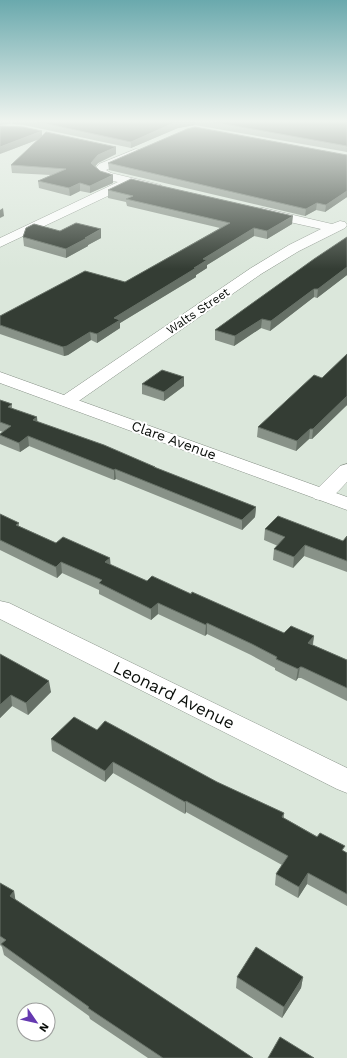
<svg xmlns="http://www.w3.org/2000/svg" width="347" height="1058" font-family="'Work Sans',sans-serif">
<style>
.lines{fill:none;stroke-linecap:round;stroke-linejoin:round}
.street-casing{stroke:#869086;stroke-width:1}
.secondary-casing{stroke:#869086;stroke-width:1}
.street{fill:#fff;fill-rule:evenodd}
.secondary{fill:#fff;fill-rule:evenodd}
.wall{fill:#889288}
.shaded-wall{fill:#667066}
.building{fill:#343d34;stroke:#667066}
.labels{text-anchor:middle;dominant-baseline:central;stroke-width:4;stroke-linejoin:round;paint-order:stroke}
.far-street-label{font-size:12px;fill:#090d09;stroke:#fff}
.street-label{font-size:14px;fill:#090d09;stroke:#fff}
.near-street-label{font-size:17px;fill:#090d09;stroke:#fff}
</style>
<rect width="100%" height="100%" fill="#dbe7db"/>
<g class="lines">
<defs>
<path id="street" d="M136,149L140,150L142,152L140,154L106,170L111,173L161,185L163,188L161,191L157,192L131,185L0,247V238L118,182L103,179L93,171L99,164Z
M263,208L332,224L340,221L345,222L347,225L345,228L299,251L261,274L73,405L67,406L61,405L58,401L61,397L251,268L289,245L321,229L258,215L257,212L258,209Z
M347,464V482C337,492 330,503 315,499L311,495L340,466Z
M0,601L9,603L347,768V793L337,789L0,619Z"/>
<path id="secondary" d="M0,372L347,497V510L0,383Z"/>
</defs>
<!-- street casing -->
<use href="#street" class="street-casing"/>
<!-- secondary casing -->
<use href="#secondary" class="secondary-casing"/>
<!-- street -->
<use href="#street" class="street"/>
<!-- secondary -->
<use href="#secondary" class="secondary"/>
</g>
<!-- wall -->
<path class="wall" d="M0,121H10L11,124L0,125Z
M12,121H347V152L195,125L178,128L131,148L24,125L12,124Z
M42,136L116,147V154L98,163L95,166L113,183L90,193L80,191L70,196L39,188L38,181L51,175L12,173L11,165L39,139L0,154Z
M347,155V197L325,212L316,210L305,216L109,170L108,163Z
M108,190L292,224L267,239L254,236L207,265V268L196,275V277L120,323V328L97,343L91,340L68,355L64,356L0,334V316L125,282L220,228L127,206L126,202L108,198Z
M60,231L101,238L88,245V246L66,258L24,246L23,237Z
M347,237V275L317,298L314,297L270,331L261,328L234,346L215,340V330Z
M347,354V405L312,439H309L296,451L257,437L258,427L322,378Z
M184,377V386L164,401L142,394V384Z
M0,400L12,404V408L37,422L256,507L255,517L242,530L116,479L114,480L29,446L20,452L0,444V434L3,432L0,431Z
M0,514L19,523V526L56,543L110,558V565L147,581L191,594L284,633L314,636L313,645L347,660V701L301,678H298L296,681L275,670V668L251,655L207,634L205,636L158,614L151,620L99,594V590L62,573L57,578L0,550Z
M265,529L343,541L347,536V572L304,556L293,568L273,560L274,549L278,546L264,540Z
M0,654L51,692L28,715L12,706L0,718Z
M97,730L217,782L284,813V818L347,853V906L307,884L298,898L275,885L276,874L282,865L186,812L185,814L113,773L105,782L52,751L51,739Z
M0,883L14,891L15,899L253,1058H148L90,1019L89,1016L4,955L2,947L0,945Z
M237,977H303L301,988L282,1018L236,988Z"/>
<!-- shaded-wall -->
<path class="shaded-wall" d="M178,121H195V125L178,128L131,148V142Z
M42,131V138L0,154V147Z
M116,147V154L98,163L92,170L91,163L98,155Z
M113,175V183L90,193V186Z
M80,183V191L70,196L69,188Z
M347,191V197L325,212L326,205Z
M317,203L316,210L305,216L306,209Z
M3,208L4,216L0,218V210Z
M293,216L292,224L267,239V231Z
M254,228V236L207,265V268L196,275V277L120,323V328L97,343V334L114,318L194,268L203,259Z
M101,229V238L88,245V246L66,258V249L85,238Z
M347,267V275L317,298L318,289Z
M314,289V297L270,331L271,321Z
M262,319L261,328L234,346L235,336Z
M90,332L91,340L68,355L64,356L63,347Z
M184,377V386L164,401V392Z
M347,396V405L312,439L313,429Z
M37,417L38,427L33,420Z
M310,429L309,439L296,451L297,441Z
M28,436L29,446L20,452L19,443Z
M115,469L116,479L114,480V470Z
M256,507L255,517L242,530V520Z
M305,545L304,556L293,568L294,557Z
M110,558L111,569L105,562Z
M61,562L62,573L57,578L56,567Z
M158,603V614L151,620V609Z
M207,623V634L205,636L206,625Z
M314,636L312,647L308,643Z
M300,667L298,678L296,681L298,669Z
M49,681L51,692L28,715L26,703Z
M11,695L12,706L0,718V705Z
M113,762V773L105,782V771Z
M186,801V812L185,814V802Z
M308,873L307,884L298,898L299,887Z
M14,891L16,903L10,896Z
M303,977L301,988L282,1018L284,1007Z"/>
<!-- building -->
<path class="building" d="M34,121H183H178L131,142Z
M208,121H347V146Z
M0,126L23,127L42,131L0,147Z
M195,127L347,155V191L326,205L317,203L306,209L108,163L187,129Z
M46,132L116,147L98,155L91,163L100,171L113,175L90,186L80,183L69,188L38,181L66,169L11,165Z
M131,179L293,216L267,231L254,228L203,259L207,260L194,268H196L114,318L120,320L97,334L90,332L67,346L63,347L0,325V316L85,271L125,282L230,223L126,199L133,196L108,190Z
M76,223L101,229L85,238H87L66,249L23,237L26,228L34,224L60,231Z
M347,237V267L318,289H314L271,321L262,319L235,336L215,330L314,259Z
M347,354V396L313,429H310L297,441L258,427L314,375L322,378Z
M162,370L184,377L164,392L142,384Z
M0,400L12,404L8,407L37,417L33,420L104,445L155,467H154L256,507L242,520L115,469L114,470L28,436L19,443L0,435V434L11,426L0,422Z
M0,514L19,523L16,525L56,543L63,537L110,558L105,562L147,581L152,576L191,594L192,592L284,633L291,626L314,636L308,643L347,660V688L302,667H300L298,669L276,659L277,657L252,644L207,623L206,625L158,603L151,609L99,583L102,580L61,562L56,567L0,540Z
M278,516L343,541L347,536V561L305,545L294,557L274,549L285,537L265,529Z
M0,654L49,681L26,703L11,695L0,705Z
M74,717L97,730L105,721L217,782L284,813L282,817L317,837L320,833L345,846L342,850L347,853V894L308,873L299,887L276,874L288,856L186,801L185,802L113,762L105,771L51,739Z
M0,883L14,891L10,896L253,1058H163L88,1008L89,1007L1,944L6,940L0,936Z
M256,947L303,977L284,1007L237,977Z
M280,1037L314,1058H268Z"/>
<!-- sky -->
<linearGradient id="sky" x2="0" y2="1"><stop stop-color="#6aa9ad"/><stop offset="0.45" stop-color="#eff4ef"/><stop offset="1" stop-color="#eff4ef" stop-opacity="0"/></linearGradient>
<rect width="347" height="269" fill="url(#sky)"/>
<g class="labels">
<!-- far-street labels -->
<g class="far-street-label">
<text transform="translate(198 311) rotate(-34)">Walts Street</text>
</g>
<!-- street labels -->
<g class="street-label">
<text transform="translate(174 440) rotate(20)">Clare Avenue</text>
</g>
<!-- near-street labels -->
<g class="near-street-label">
<text transform="translate(174 695) rotate(26)">Leonard Avenue</text>
</g>
</g>
<!-- north arrow -->
<g transform="translate(36 1022) rotate(124)"><circle r="19" fill="#ffffff" stroke="#9d9e9d"/>
<path d="M0-3L7 15L0 10L-7 15Z" fill="#6539b1"/>
<text y="-6" font-size="11" font-weight="bold" text-anchor="middle" fill="#090d09">N</text>
</g>
</svg>
